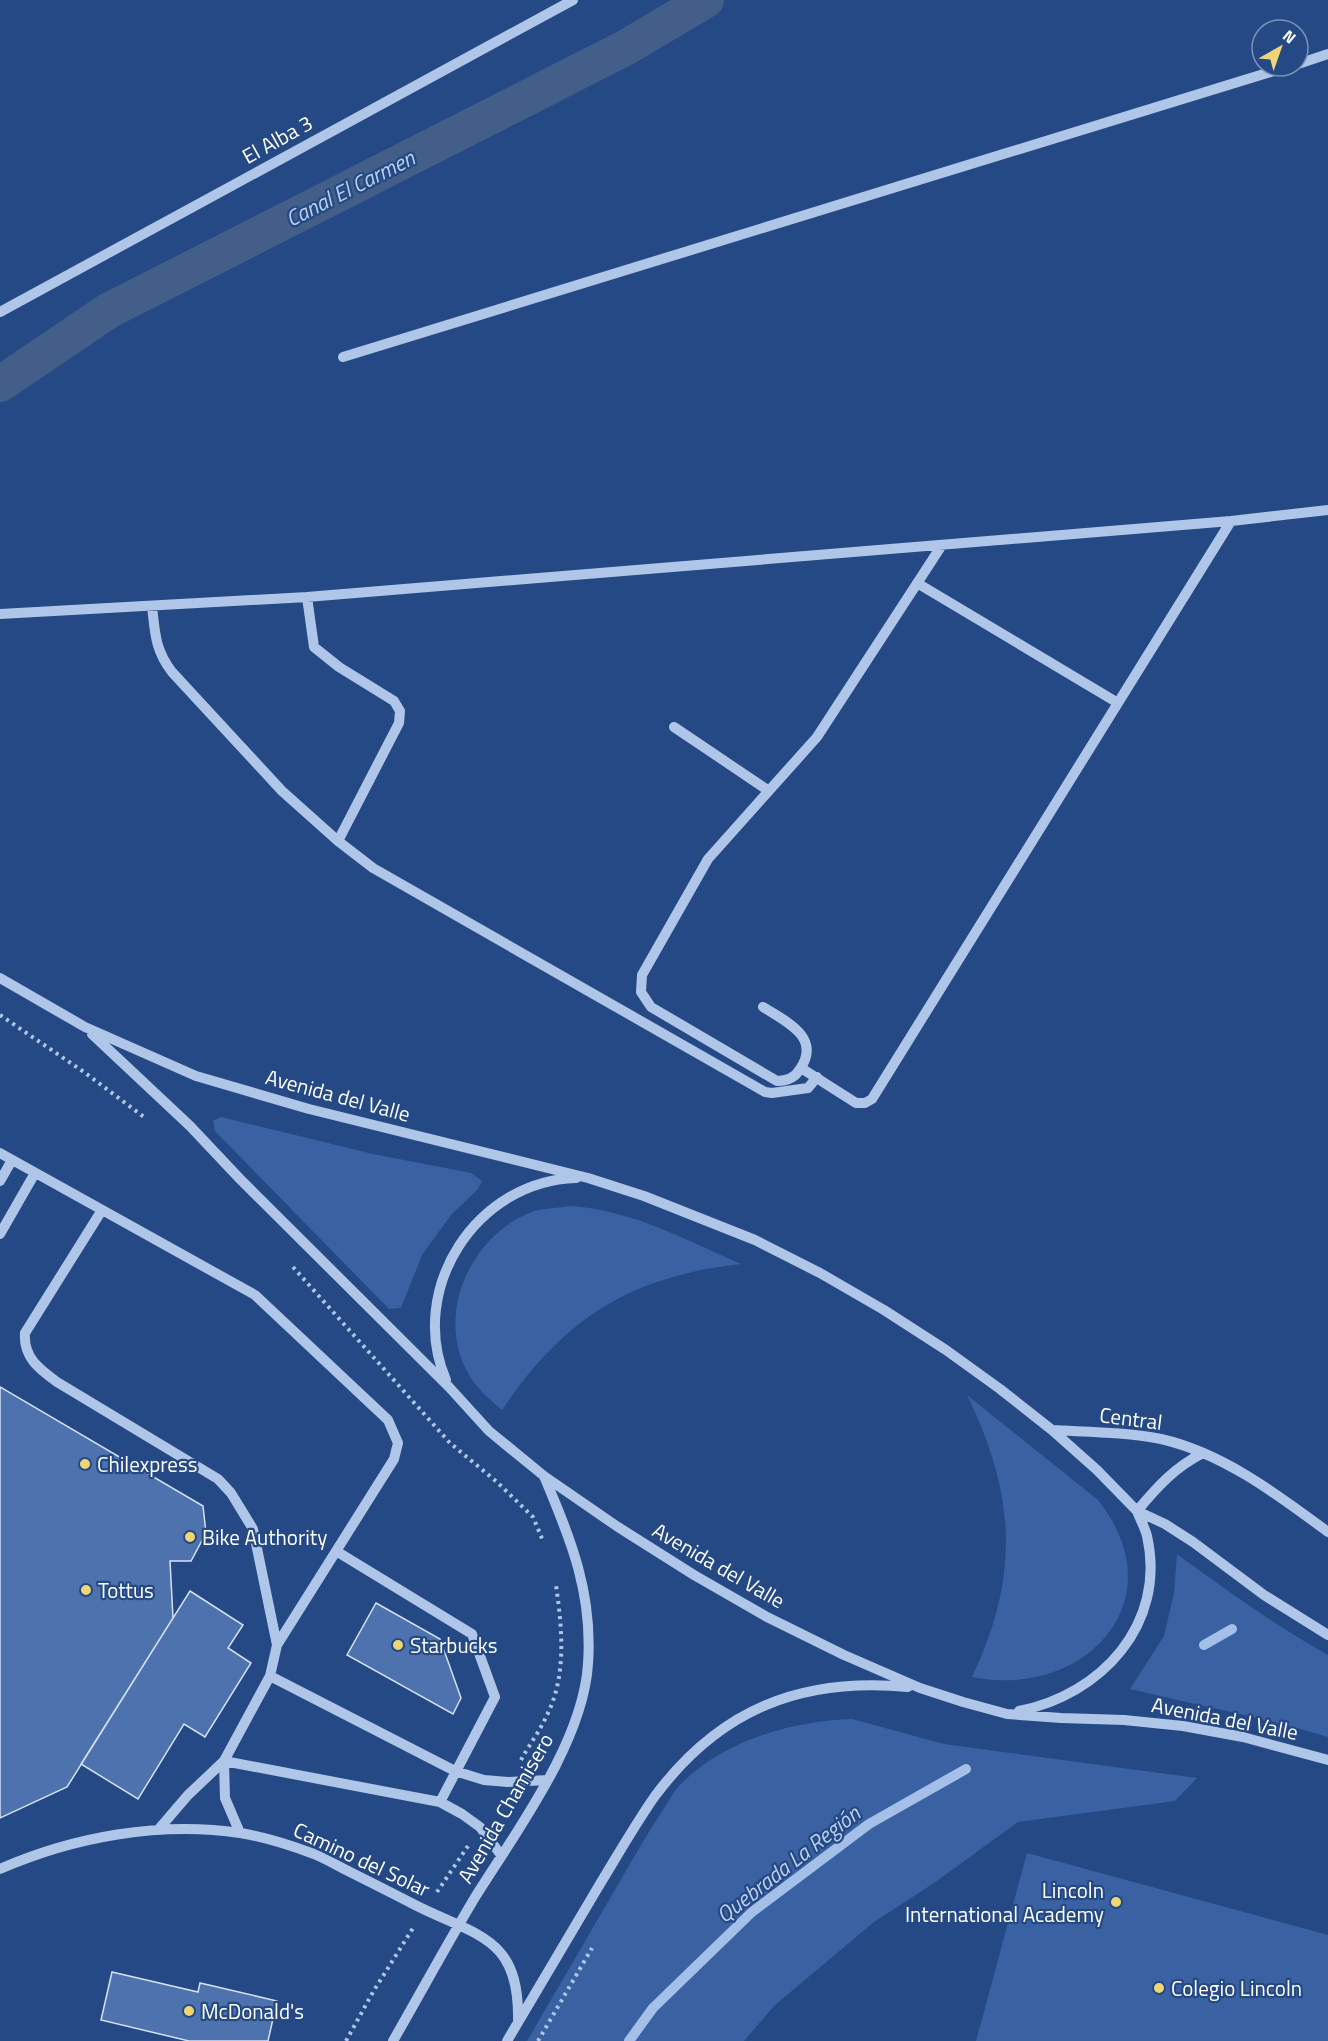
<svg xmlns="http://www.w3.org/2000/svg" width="1328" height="2041" font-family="'Titillium Web',sans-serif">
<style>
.green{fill:#3a62a2}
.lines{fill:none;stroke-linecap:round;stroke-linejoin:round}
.stream{stroke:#a4c0e9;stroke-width:10}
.canal{stroke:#445e8a;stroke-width:36}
.building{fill:#4e72ad;stroke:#d4e1f6;stroke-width:1.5}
.path{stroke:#b0c6e8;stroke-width:4;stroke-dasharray:3 4.5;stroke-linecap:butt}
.minor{stroke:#b0c6e8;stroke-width:10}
.poi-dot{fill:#f1d574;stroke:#254985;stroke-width:2}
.labels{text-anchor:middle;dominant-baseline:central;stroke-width:4.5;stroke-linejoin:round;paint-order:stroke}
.street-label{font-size:21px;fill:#fff;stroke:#254985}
.poi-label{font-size:21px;fill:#fff;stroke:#254985;text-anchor:start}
.water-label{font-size:22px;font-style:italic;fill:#bbd0ef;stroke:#254985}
</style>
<rect width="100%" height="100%" fill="#254985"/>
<!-- green -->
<path class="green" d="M221,1117L373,1154L471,1173L482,1181L478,1189L451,1215L422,1255L401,1308L389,1309L215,1131L213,1121Z
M571,1206C632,1210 686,1240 741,1264C631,1276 564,1318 502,1410C488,1398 474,1386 466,1369C436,1310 473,1233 534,1211C545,1208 559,1208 571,1206Z
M967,1395L1098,1500C1178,1601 1084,1700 972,1677C1020,1576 1016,1495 967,1395Z
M1177,1554C1226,1590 1275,1625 1328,1655V1737C1263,1717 1196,1705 1130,1689L1164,1636L1174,1593Z
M852,1719L944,1744L1197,1778L1175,1801L1018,1822L934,1883L874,1922L775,2005L744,2041H527C559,1986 591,1931 623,1876C636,1853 649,1831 663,1810C668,1802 672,1794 678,1787C721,1741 791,1721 852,1719Z
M1027,1853L1328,1935V2041H976Z"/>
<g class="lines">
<!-- stream -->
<path class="stream" d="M1204,1645L1232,1629
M629,2041L653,2008L752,1912L869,1824L966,1769"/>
<!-- canal -->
<path class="canal" d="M0,384L108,311L625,48L706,0"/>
</g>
<!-- building -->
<path class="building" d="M0,1387L203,1506L206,1533L191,1561H170L173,1618L67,1787L0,1818Z
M190,1591L243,1625L228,1648L251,1663L205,1737L184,1724L138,1799L81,1764Z
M376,1603L440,1639L461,1698L453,1714L347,1655Z
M112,1972L198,1992L200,1983L277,2001L268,2041H189L101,2020Z"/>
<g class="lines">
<!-- path -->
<path class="path" d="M0,1015L84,1072L144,1117
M293,1267L450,1443L497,1482L533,1517L543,1541
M521,1760C529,1745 540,1731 547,1715C567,1675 562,1628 556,1585
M437,1892L468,1846
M346,2041L373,1992L413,1928
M538,2041L592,1948"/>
<!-- minor -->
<path class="minor" d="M1298,64L1328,54
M0,312L573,0
M343,357L1290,66
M917,583L1118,703
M307,597L314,647L339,667L394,701L400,711L399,723L338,841
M152,606C155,633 155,650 172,672L282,791L338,841L373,868L765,1092L772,1093L808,1088L817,1077
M0,614L307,597L1231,521L1328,510
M674,727L769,791
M0,978L85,1027L196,1076L309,1109L588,1178L644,1196L755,1240L820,1273L884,1310L946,1350L1000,1389L1052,1430L1097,1470L1137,1511L1165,1524L1193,1542L1264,1595L1328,1635
M763,1007C785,1021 822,1037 800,1069C795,1078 787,1081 777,1081L651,1007L641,992L642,975L708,859L817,737L942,545
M92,1034L190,1126L240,1179L449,1387L489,1431L544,1476L618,1527L694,1575L767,1617L844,1655L920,1688L963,1702L1007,1714L1061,1718L1124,1720L1183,1726L1243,1737L1328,1760
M801,1068L856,1103H865L872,1099L1231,521
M0,1153L255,1295L388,1420L398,1443L394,1459L277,1645L270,1676L224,1761L188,1795L158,1830
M0,1181L12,1160
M102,1210L25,1333C23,1357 39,1369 57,1382L218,1479L231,1493L253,1529L277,1645
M0,1234L35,1173
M446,1380C407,1289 476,1181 576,1178
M1052,1430C1088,1432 1125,1432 1161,1439C1223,1453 1278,1495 1328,1532
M1137,1511C1157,1487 1175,1467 1203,1453
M336,1551L472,1634L495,1697L440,1802
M270,1676L455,1771L484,1780L508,1782L548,1780
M1019,1711C1101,1695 1167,1624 1147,1536C1145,1528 1140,1519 1137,1511
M224,1761L440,1802L462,1814L480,1827L501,1855
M224,1761L225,1798L240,1833
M0,1869C73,1837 160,1821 240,1833C265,1837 290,1845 314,1854C326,1859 338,1866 350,1872C372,1883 394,1894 415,1905C479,1937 520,1937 518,2022
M393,2041C420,1994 446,1946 474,1899C515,1833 583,1743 588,1664C593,1593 571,1540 544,1476
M507,2041C537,1990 567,1939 597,1889C616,1858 634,1826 655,1796C720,1709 801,1677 908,1687"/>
</g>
<!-- markers -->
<g class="poi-dot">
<circle cx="85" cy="1464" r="6"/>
<circle cx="190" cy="1537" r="6"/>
<circle cx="86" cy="1590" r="6"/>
<circle cx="398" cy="1645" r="6"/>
<circle cx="1116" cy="1902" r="6"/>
<circle cx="1159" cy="1988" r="6"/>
<circle cx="189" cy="2011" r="6"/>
</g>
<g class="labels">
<!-- street labels -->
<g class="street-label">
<text transform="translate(277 139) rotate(-29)">El Alba 3</text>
<text transform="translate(338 1095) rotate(15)">Avenida del Valle</text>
<text transform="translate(1131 1418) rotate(7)">Central</text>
<text transform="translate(719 1565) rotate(30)">Avenida del Valle</text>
<text transform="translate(1225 1718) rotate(11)">Avenida del Valle</text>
<text transform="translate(505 1808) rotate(-60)">Avenida Chamisero</text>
<text transform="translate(362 1859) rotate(25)">Camino del Solar</text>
</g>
<!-- poi labels -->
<g class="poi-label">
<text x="97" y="1464">Chilexpress</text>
<text x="202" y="1537">Bike Authority</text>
<text x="98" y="1590">Tottus</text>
<text x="410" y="1645">Starbucks</text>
<text x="1104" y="1890" text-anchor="end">Lincoln<tspan x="1104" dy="24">International Academy</tspan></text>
<text x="1171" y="1988">Colegio Lincoln</text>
<text x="201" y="2011">McDonald's</text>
</g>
<!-- water labels -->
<g class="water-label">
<text transform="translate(350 188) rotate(-27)">Canal El Carmen</text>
<text transform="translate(788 1864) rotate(-38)">Quebrada La Región</text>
</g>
</g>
<!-- north arrow -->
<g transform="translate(1280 48) rotate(40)"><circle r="28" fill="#254985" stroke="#7c92b6" stroke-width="1.5"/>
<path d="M0-4.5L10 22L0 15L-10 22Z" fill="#f1d574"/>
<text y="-9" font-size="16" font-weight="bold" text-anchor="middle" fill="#ffffff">N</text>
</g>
</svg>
